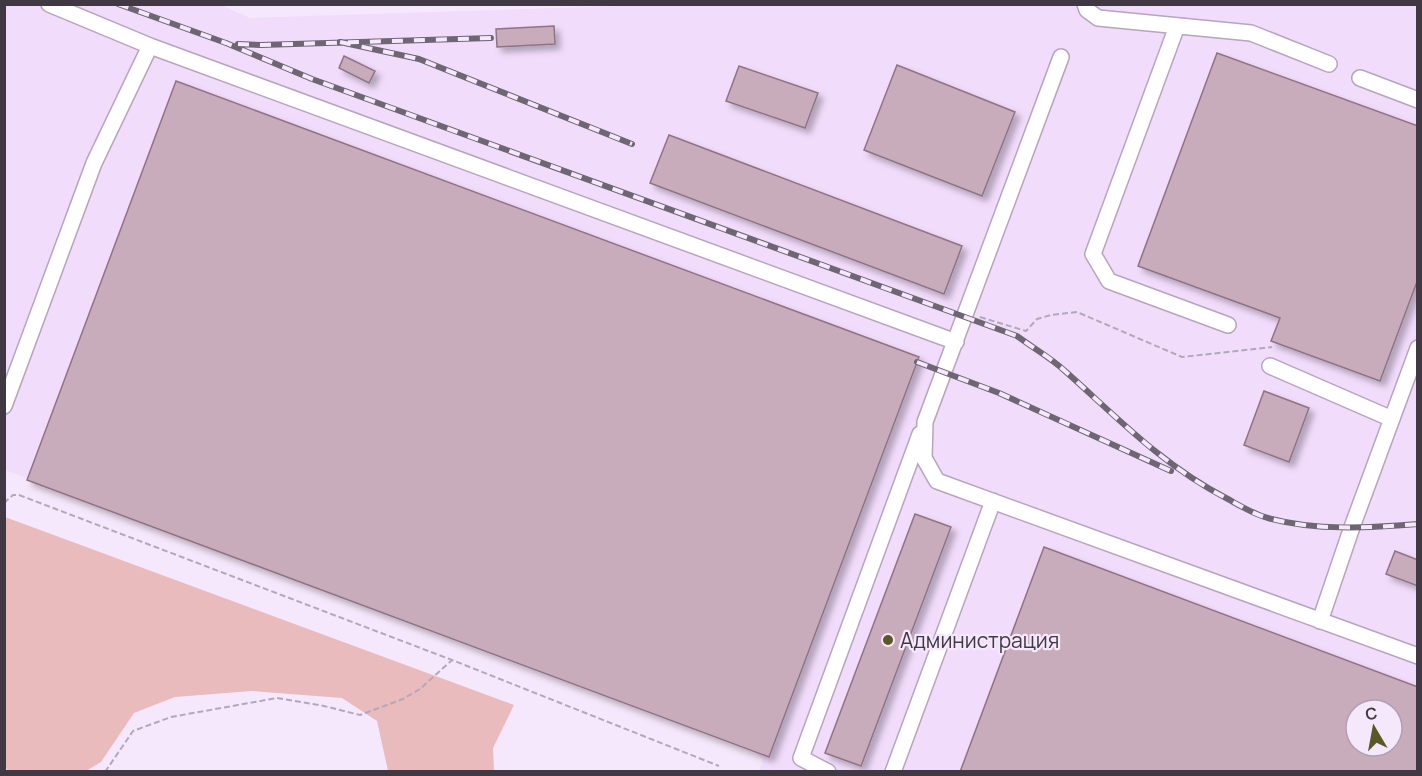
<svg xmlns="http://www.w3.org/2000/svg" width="1422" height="776" font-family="Manrope,sans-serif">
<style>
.built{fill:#f2dcfc;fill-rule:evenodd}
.green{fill:#eabbbd}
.building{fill:#c9acbb;stroke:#8f7482;stroke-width:1.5;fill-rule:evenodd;filter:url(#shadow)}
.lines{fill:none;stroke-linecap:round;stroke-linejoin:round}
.minor-casing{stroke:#b6a5bd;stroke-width:18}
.path{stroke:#b3a8b8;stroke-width:2;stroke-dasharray:6 3;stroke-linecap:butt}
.minor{stroke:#fff;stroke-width:15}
.rail-casing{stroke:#6f6673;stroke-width:6}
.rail{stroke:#f6e8fc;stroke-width:4;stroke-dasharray:11;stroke-linecap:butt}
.poi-dot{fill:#5a5926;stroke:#f6e8fc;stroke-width:2}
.labels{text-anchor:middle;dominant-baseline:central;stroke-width:4.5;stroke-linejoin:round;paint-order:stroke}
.poi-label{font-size:21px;fill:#403943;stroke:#f6e8fc;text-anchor:start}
</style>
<defs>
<filter id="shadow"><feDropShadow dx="5" dy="5" stdDeviation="3" flood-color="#0004"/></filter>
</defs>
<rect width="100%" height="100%" fill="#f6e8fc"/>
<!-- built -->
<path class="built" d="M678,4L1417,5V771H759L763,759L749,749L5,470L4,5H221L250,18ZM1356,710H1392V746H1356Z"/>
<!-- green -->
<path class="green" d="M5,517L514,705L493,748L494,771H388L377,721L342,698L252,691L175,697L134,713L101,762L86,771H8L4,765Z"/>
<!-- building -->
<path class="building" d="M554,26L555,44L497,47L496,29Z
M1217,53L1418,126V279L1380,381L1271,341L1280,318L1138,266Z
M344,56L375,71L369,83L339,68Z
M897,65L1015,112L982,196L864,150Z
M739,66L818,93L805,128L726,101Z
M176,81L919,357L769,757L27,480Z
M669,135L962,246L944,294L650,183Z
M1264,391L1309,408L1289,462L1244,445Z
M915,514L951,527L861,766L825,753Z
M1044,547L1418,687V772H960ZM1356,710H1392V746H1356Z
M1395,551L1418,560V586L1386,574Z"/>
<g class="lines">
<defs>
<path id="minor" d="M49,4L150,46L956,342
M1085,4L1087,10L1098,18L1251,33L1329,64
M1177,26L1093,254L1109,281L1228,325
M1061,57L925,422L924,458L937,481L1418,656
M1360,78L1418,100
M1270,366L1392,419
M4,406L94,163L150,46
M1320,621L1352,527L1418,348
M828,772L801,758L920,434
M893,772L993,501"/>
</defs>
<!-- minor casing -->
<use href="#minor" class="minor-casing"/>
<!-- path -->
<path class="path" d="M980,317L1026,331L1037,319L1051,315L1077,312L1182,357L1272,347
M4,503L13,495H19L452,660
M105,772L133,731L171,717L277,698L324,706L360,715L403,699L420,689L452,660L719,766"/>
<!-- minor -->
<use href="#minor" class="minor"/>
<defs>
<path id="rail" d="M118,4L226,43L312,79L1017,336C1033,348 1051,358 1065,371C1119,419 1161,464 1226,498C1239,505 1253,514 1268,518C1316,531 1368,528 1418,524
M340,42L419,59L632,144
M238,44L261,45L491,38
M917,362L999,393L1171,471"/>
</defs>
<!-- rail casing -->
<use href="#rail" class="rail-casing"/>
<!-- rail -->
<use href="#rail" class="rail"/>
</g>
<!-- markers -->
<circle class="poi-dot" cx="888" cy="640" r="6"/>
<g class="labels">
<!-- poi labels -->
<g class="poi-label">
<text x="900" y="640">Администрация</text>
</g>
</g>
<!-- border -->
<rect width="1422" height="776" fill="none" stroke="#403943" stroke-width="12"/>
<!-- north arrow -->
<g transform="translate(1374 728) rotate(350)"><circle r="28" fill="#f6e8fc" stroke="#ada2b2" stroke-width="1.5"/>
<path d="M0-4.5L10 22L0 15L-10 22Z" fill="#5a5926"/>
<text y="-9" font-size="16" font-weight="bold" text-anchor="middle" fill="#403943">С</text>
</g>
</svg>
